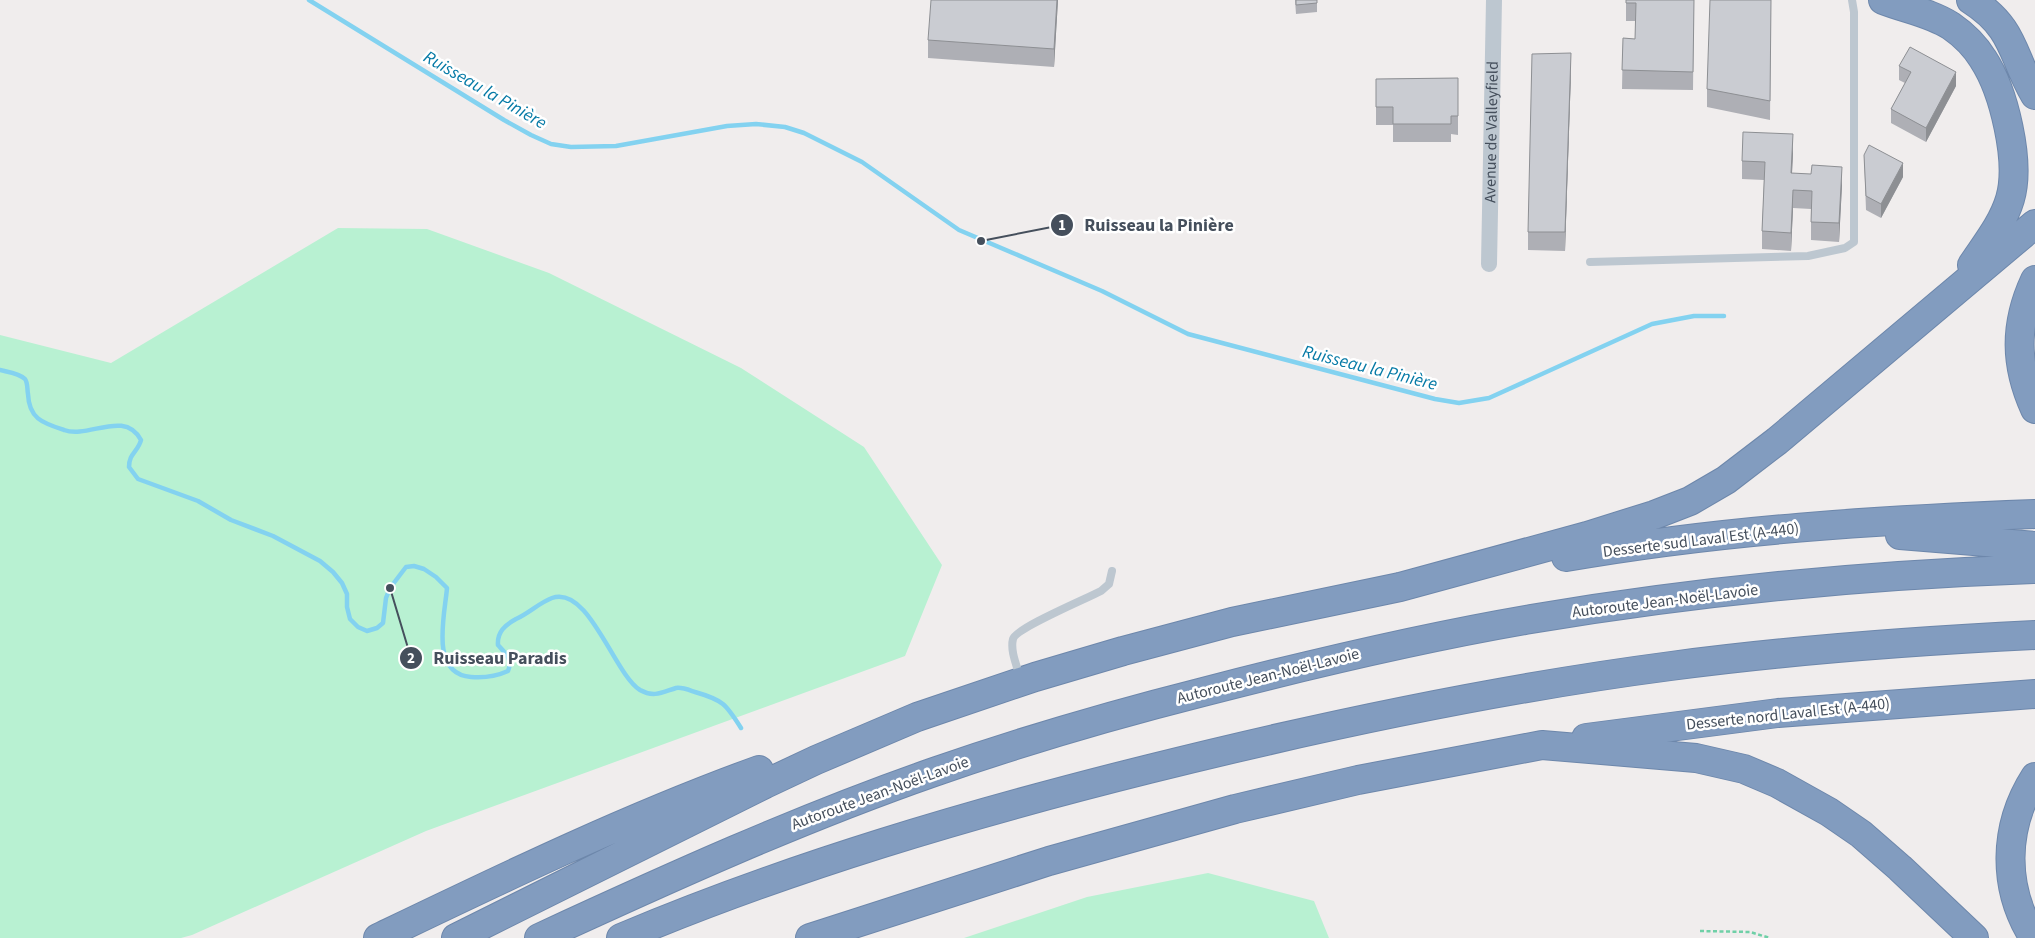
<svg xmlns="http://www.w3.org/2000/svg" width="2035" height="938" font-family="'Source Sans 3',sans-serif">
<style>
.green{fill:#b8f1d2}
.lines{fill:none;stroke-linecap:round;stroke-linejoin:round}
.stream{stroke:#83d2f0;stroke-width:4.5}
.highway-casing{stroke:#6d87ab;stroke-width:30}
.path{stroke:#6fd0a7;stroke-width:2.5;stroke-dasharray:4 2.5;stroke-linecap:butt}
.lane{stroke:#bdc7d0;stroke-width:8}
.street{stroke:#bdc7d0;stroke-width:16}
.highway{stroke:#829cbf;stroke-width:28}
.wall{fill:#aeafb5}
.shaded-wall{fill:#8d8f93}
.building{fill:#caccd2;stroke:#8d8f93}
.labels{text-anchor:middle;dominant-baseline:central;stroke-width:5;stroke-linejoin:round;paint-order:stroke}
.street-label{font-size:16px;fill:#454f5c;stroke:#fff}
.water-label{font-size:18px;font-style:italic;fill:#067aa6;stroke:#fff}
.leader{fill:none;stroke:#454f5c;stroke-width:2}
.callout-dot{fill:#454f5c;stroke:#fff;stroke-width:2}
.mark-label{font-size:15px;text-anchor:middle;font-weight:bold;fill:#fff}
.callout-label{font-size:18px;text-anchor:middle;font-weight:bold;fill:#454f5c;stroke:#fff;stroke-width:5;stroke-linejoin:round;paint-order:stroke}
</style>
<rect width="100%" height="100%" fill="#f0eded"/>
<!-- green -->
<path class="green" d="M338,228L427,229L549,273L741,368L864,447L942,565L905,656L426,831L192,935L181,938H0V335L111,363Z
M1208,873L1314,901L1329,938H964L1087,897Z"/>
<g class="lines">
<!-- stream -->
<path class="stream" d="M309,0L504,120L531,135L551,144L571,147L616,146L727,126L756,124L785,127L804,133L862,162L959,230L1102,291L1188,334L1435,399L1459,403L1489,398L1652,324L1694,316H1724
M0,370C8,372 19,373 25,379C28,383 27,389 28,394C29,419 43,423 64,430C89,439 124,409 141,440C138,452 129,453 129,467L138,479L198,501L231,520L273,536L320,561L333,572L342,583L347,594V607L350,619L358,627L367,631L377,628L383,623L386,598L390,588L406,567L414,566L424,569L436,577L447,588C445,614 429,674 471,677C483,678 497,676 508,671C513,659 505,653 498,645C497,632 505,625 516,619C529,613 539,603 552,598C589,585 614,674 640,690C654,698 663,692 676,688C682,687 689,690 695,692C723,700 726,704 741,728"/>
<defs>
<path id="highway" d="M1883,0C1906,9 1931,13 1951,26C1964,35 1975,46 1983,59C2004,91 2021,162 2010,199C2003,223 1986,244 1972,265
M1971,0C2016,29 2011,55 2035,95
M2035,280C2014,325 2015,365 2035,409
M1900,535L2035,546
M1566,557C1721,530 1878,520 2035,514
M1586,738L1778,713L2035,694
M378,938C503,878 629,817 759,770
M456,938L765,784L816,760L917,717L1035,677L1123,651L1232,622L1400,587L1587,536L1654,515L1690,501L1726,480L1777,441L2035,224
M539,938C669,878 799,819 934,772C1023,741 1112,715 1203,692C1311,664 1420,638 1531,619C1697,591 1866,575 2035,569
M621,938C792,866 969,814 1149,769C1321,726 1495,689 1671,666C1792,650 1913,641 2035,635
M810,938L1049,861L1235,809L1358,780L1542,745L1696,758L1744,769L1777,783L1829,812L1861,834L1900,868L1974,938
M2034,938C2002,888 2003,827 2035,777"/>
</defs>
<!-- highway casing -->
<use href="#highway" class="highway-casing"/>
<!-- path -->
<path class="path" d="M1700,931L1750,932L1770,938"/>
<!-- lane -->
<path class="lane" d="M1590,262L1808,256L1845,248L1854,242V12L1852,0
M1020,677C1017,666 1010,651 1013,639C1016,628 1086,599 1101,591L1109,584L1112,571"/>
<!-- street -->
<path class="street" id="s1" d="M1489,264L1494,0"/>
<!-- highway -->
<use href="#highway" class="highway"/>
</g>
<!-- wall -->
<path class="wall" d="M1058,0L1054,67L928,58V40Z
M1295,0H1317V12L1296,14Z
M1626,0H1694L1693,90L1622,89L1623,38L1635,39L1636,21H1626Z
M1771,0L1770,120L1707,107V89Z
M1899,66L1956,86L1926,142L1891,123V109L1905,83L1899,80Z
M1571,72L1565,251L1528,250V232Z
M1458,78V135L1451,134V142H1393V125H1376V79Z
M1793,153L1792,173L1842,185L1839,242L1811,240V209L1793,208L1791,251L1762,249V231L1764,180L1742,179V161Z
M1864,155L1903,177L1881,218L1866,210Z"/>
<!-- shaded-wall -->
<path class="shaded-wall" d="M1057,0H1058L1054,67V49Z
M1571,53V72L1565,251V232Z
M1956,72V86L1926,142V128Z
M1793,134V153L1791,192V173Z
M1903,163V177L1881,218V204Z
M1842,167V185L1839,242V223Z
M1793,190V208L1791,251V233Z"/>
<!-- building -->
<path class="building" d="M931,0H1057L1054,49L928,40Z
M1296,0H1317V3L1296,5Z
M1626,0H1694L1693,72L1622,70L1623,38L1635,39L1636,3H1626Z
M1710,0H1771L1770,101L1707,89Z
M1910,47L1956,72L1926,128L1891,109L1911,72L1899,66Z
M1571,53L1565,232H1528L1532,54Z
M1458,78V116H1451V124H1393V107H1376V79Z
M1743,132L1793,134L1791,173L1811,174L1812,165L1842,167L1839,223L1811,222L1812,191L1793,190L1791,233L1762,231L1765,162L1742,161Z
M1869,145L1903,163L1881,204L1866,196L1864,155Z"/>
<g class="labels">
<!-- street labels -->
<g class="street-label">
<text stroke="none"><textPath href="#s1" startOffset="132">Avenue de Valleyfield</textPath></text>
<text transform="translate(1701 540) rotate(-7)">Desserte sud Laval Est (A-440)</text>
<text transform="translate(1665 601) rotate(-7)">Autoroute Jean-Noël-Lavoie</text>
<text transform="translate(1268 676) rotate(-14)">Autoroute Jean-Noël-Lavoie</text>
<text transform="translate(1788 714) rotate(-6)">Desserte nord Laval Est (A-440)</text>
<text transform="translate(880 793) rotate(-20)">Autoroute Jean-Noël-Lavoie</text>
</g>
<!-- water labels -->
<g class="water-label">
<text transform="translate(485 90) rotate(30)">Ruisseau la Pinière</text>
<text transform="translate(1370 368) rotate(14)">Ruisseau la Pinière</text>
</g>
</g>
<!-- callouts -->
<path class="leader" d="M981 241L1062 225M390 588L411 658"/>
<g class="callout-dot">
<circle cx="981" cy="241" r="5"/>
<circle cx="390" cy="588" r="5"/>
<circle cx="1062" cy="225" r="12"/>
<circle cx="411" cy="658" r="12"/>
</g>
<g class="mark-label">
<text x="1062" y="230">1</text>
<text x="411" y="663">2</text>
</g>
<g class="callout-label">
<text x="1159" y="231">Ruisseau la Pinière</text>
<text x="500" y="664">Ruisseau Paradis</text>
</g>
</svg>
